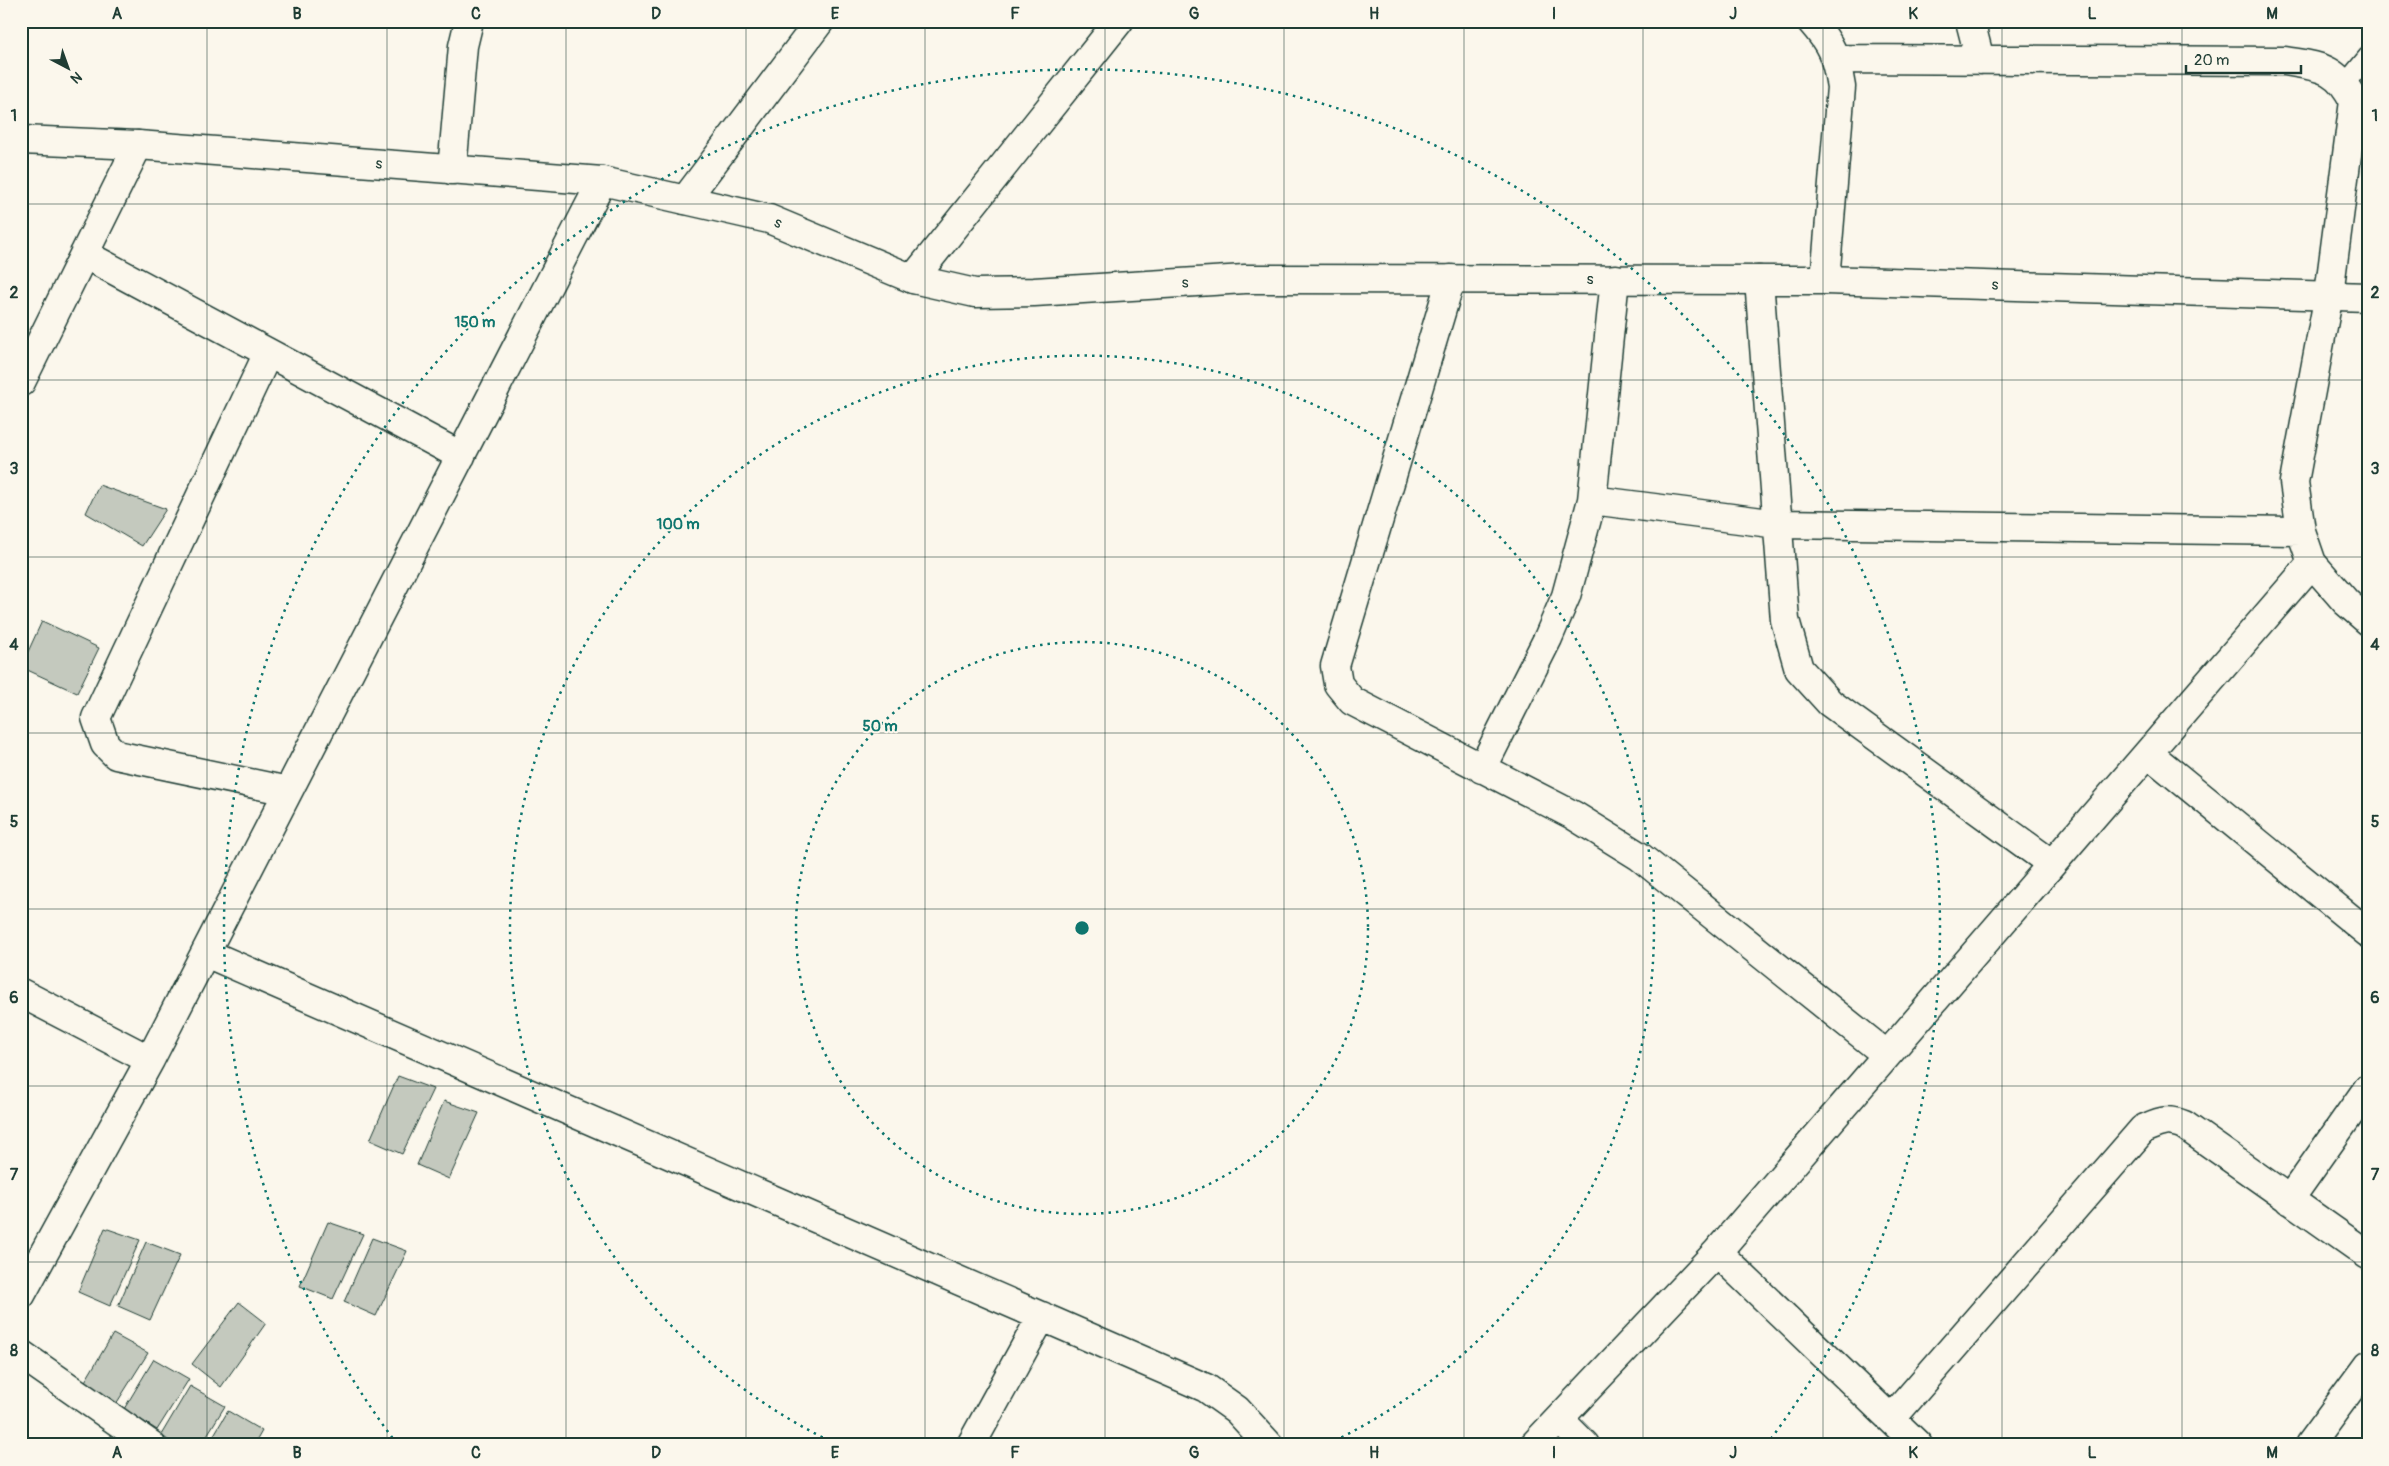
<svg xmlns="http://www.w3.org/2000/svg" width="2389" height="1466" font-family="Pangolin,sans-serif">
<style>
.building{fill:#c4c9be;stroke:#1f3d34}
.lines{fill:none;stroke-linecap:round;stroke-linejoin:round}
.service-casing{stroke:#1f3d34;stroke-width:21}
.minor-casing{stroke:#1f3d34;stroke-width:31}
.tertiary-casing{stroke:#1f3d34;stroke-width:31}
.service{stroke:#fbf7ec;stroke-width:18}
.minor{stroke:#fbf7ec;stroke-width:28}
.tertiary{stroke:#fbf7ec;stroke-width:28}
.grid{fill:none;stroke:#1f3d34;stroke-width:1;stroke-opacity:0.55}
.ring{fill:none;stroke:#0f766e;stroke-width:2.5;stroke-dasharray:2.5 5}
.labels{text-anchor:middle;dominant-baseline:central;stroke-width:4;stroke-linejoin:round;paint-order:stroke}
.street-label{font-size:15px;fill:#1f3d34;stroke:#fbf7ec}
.centre{fill:#0f766e;stroke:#fbf7ec;stroke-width:2.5}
.ring-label{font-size:15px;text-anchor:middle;font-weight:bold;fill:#0f766e;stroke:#fbf7ec;stroke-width:4;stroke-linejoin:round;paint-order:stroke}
.neatline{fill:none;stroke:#1f3d34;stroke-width:2}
.grid-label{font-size:16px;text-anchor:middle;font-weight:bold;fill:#1f3d34}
</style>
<rect width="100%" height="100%" fill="#fbf7ec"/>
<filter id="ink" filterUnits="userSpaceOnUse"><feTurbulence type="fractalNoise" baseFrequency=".02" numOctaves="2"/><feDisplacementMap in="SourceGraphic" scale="10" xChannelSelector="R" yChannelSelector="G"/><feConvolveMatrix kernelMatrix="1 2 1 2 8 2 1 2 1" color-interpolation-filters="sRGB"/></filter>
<g filter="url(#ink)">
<!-- building -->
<path class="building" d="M99,485L166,509L142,546L86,513Z
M42,621L99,648L77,693L21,667Z
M398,1076L433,1089L402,1154L370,1140Z
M444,1101L479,1113L449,1179L417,1165Z
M328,1222L363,1234L333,1299L300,1286Z
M105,1228L140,1240L110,1306L78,1292Z
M372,1238L407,1251L376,1316L344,1302Z
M146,1242L180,1255L150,1320L118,1306Z
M239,1302L266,1323L221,1387L192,1364Z
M113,1334L148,1353L116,1404L84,1383Z
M154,1359L189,1379L157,1430L124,1409Z
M190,1386L225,1406L201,1445H175L161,1435Z
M228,1411L262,1431L254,1445H208Z"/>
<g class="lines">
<defs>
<path id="service" d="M2345,84L2368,56"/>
<path id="minor" d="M1811,21C1832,45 1836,56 1841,87L1825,280
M1970,21L1980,60
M1837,59L2285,61C2320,67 2336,66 2354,101L2329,294L2294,482L2301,531L2312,563L2346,602L2368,621
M452,170L463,46L469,21
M685,200L820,21
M84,254L461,456
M913,279L1119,21
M1451,279L1335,666L1338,684L1352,701L1573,815L1639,856L1887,1055
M1759,280L1785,620L1799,669L1830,703L2052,864
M268,353L96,718L105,744L116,755L288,791
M21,382L138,145
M1592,500L1778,524L2301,531
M2148,753L2368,933
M1482,769L1548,638L1566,596L1592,500L1615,279
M206,953L1206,1388L1237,1410L1269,1445
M21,993L150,1060
M2289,1200L2368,1088
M1717,1252L1918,1445
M21,1295L150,1060L602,181
M21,1354L151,1445
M1559,1419L1585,1445
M1891,1419L2143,1129C2160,1122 2166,1118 2184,1125L2368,1255
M971,1445L1042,1316
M1534,1445L1717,1252L2312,563
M2309,1445L2368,1365"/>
<path id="tertiary" d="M21,140L138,145L602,181L769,219L913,279L975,293L1034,292L1245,279L1825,280L2368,297"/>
</defs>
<!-- service casing -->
<use href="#service" class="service-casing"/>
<!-- minor casing -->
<use href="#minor" class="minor-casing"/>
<!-- tertiary casing -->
<use href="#tertiary" class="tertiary-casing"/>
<!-- service -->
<use href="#service" class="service"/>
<!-- minor -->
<use href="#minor" class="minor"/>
<!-- tertiary -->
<use href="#tertiary" class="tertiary"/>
</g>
</g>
<!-- grid -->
<path class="grid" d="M207,21V1445M387,21V1445M566,21V1445M746,21V1445M925,21V1445M1105,21V1445M1284,21V1445M1464,21V1445M1643,21V1445M1823,21V1445M2002,21V1445M2182,21V1445M21,204H2368M21,380H2368M21,557H2368M21,733H2368M21,909H2368M21,1086H2368M21,1262H2368"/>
<!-- distance rings -->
<g class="ring">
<circle cx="1082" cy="928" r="286"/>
<path d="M836 1444A572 572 0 1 1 1328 1444"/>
<path d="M397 1444A858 858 0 1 1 1767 1444"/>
</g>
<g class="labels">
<!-- street labels -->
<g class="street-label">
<text transform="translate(379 164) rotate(4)">s</text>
<text transform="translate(778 223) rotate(22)">s</text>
<text x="1590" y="279">s</text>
<text transform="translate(1185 283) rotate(-3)">s</text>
<text transform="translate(1995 285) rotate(2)">s</text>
</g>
</g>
<circle cx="1082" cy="928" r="8" class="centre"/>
<g class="ring-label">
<text x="475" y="327">150 m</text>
<text x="678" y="529">100 m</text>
<text x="880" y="731">50 m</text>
</g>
<!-- margin -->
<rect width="2389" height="1466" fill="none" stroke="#fbf7ec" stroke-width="55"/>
<!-- north arrow -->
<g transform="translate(68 68) rotate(139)" stroke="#fbf7ec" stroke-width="4" paint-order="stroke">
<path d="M0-4L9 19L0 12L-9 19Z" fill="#1f3d34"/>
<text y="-8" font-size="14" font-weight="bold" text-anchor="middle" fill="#1f3d34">N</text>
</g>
<!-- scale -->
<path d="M2186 65v8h115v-8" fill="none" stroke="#1f3d34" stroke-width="2.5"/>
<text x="2194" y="65" font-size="15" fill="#1f3d34" stroke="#fbf7ec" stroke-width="4" paint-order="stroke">20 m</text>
<rect x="28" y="28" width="2334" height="1410" class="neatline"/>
<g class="grid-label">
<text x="117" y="19">A</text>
<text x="297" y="19">B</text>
<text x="476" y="19">C</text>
<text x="656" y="19">D</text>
<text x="835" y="19">E</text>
<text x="1015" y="19">F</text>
<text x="1194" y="19">G</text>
<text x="1374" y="19">H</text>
<text x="1554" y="19">I</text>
<text x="1733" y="19">J</text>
<text x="1913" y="19">K</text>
<text x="2092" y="19">L</text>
<text x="2272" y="19">M</text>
<text x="14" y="121">1</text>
<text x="2375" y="121">1</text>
<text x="14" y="298">2</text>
<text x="2375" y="298">2</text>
<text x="14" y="474">3</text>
<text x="2375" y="474">3</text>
<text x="14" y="650">4</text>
<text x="2375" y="650">4</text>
<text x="14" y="827">5</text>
<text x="2375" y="827">5</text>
<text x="14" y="1003">6</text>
<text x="2375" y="1003">6</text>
<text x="14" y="1180">7</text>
<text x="2375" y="1180">7</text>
<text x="14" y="1356">8</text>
<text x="2375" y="1356">8</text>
<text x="117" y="1458">A</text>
<text x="297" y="1458">B</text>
<text x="476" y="1458">C</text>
<text x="656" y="1458">D</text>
<text x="835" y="1458">E</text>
<text x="1015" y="1458">F</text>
<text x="1194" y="1458">G</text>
<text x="1374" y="1458">H</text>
<text x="1554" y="1458">I</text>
<text x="1733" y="1458">J</text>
<text x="1913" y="1458">K</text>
<text x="2092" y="1458">L</text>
<text x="2272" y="1458">M</text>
</g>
</svg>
